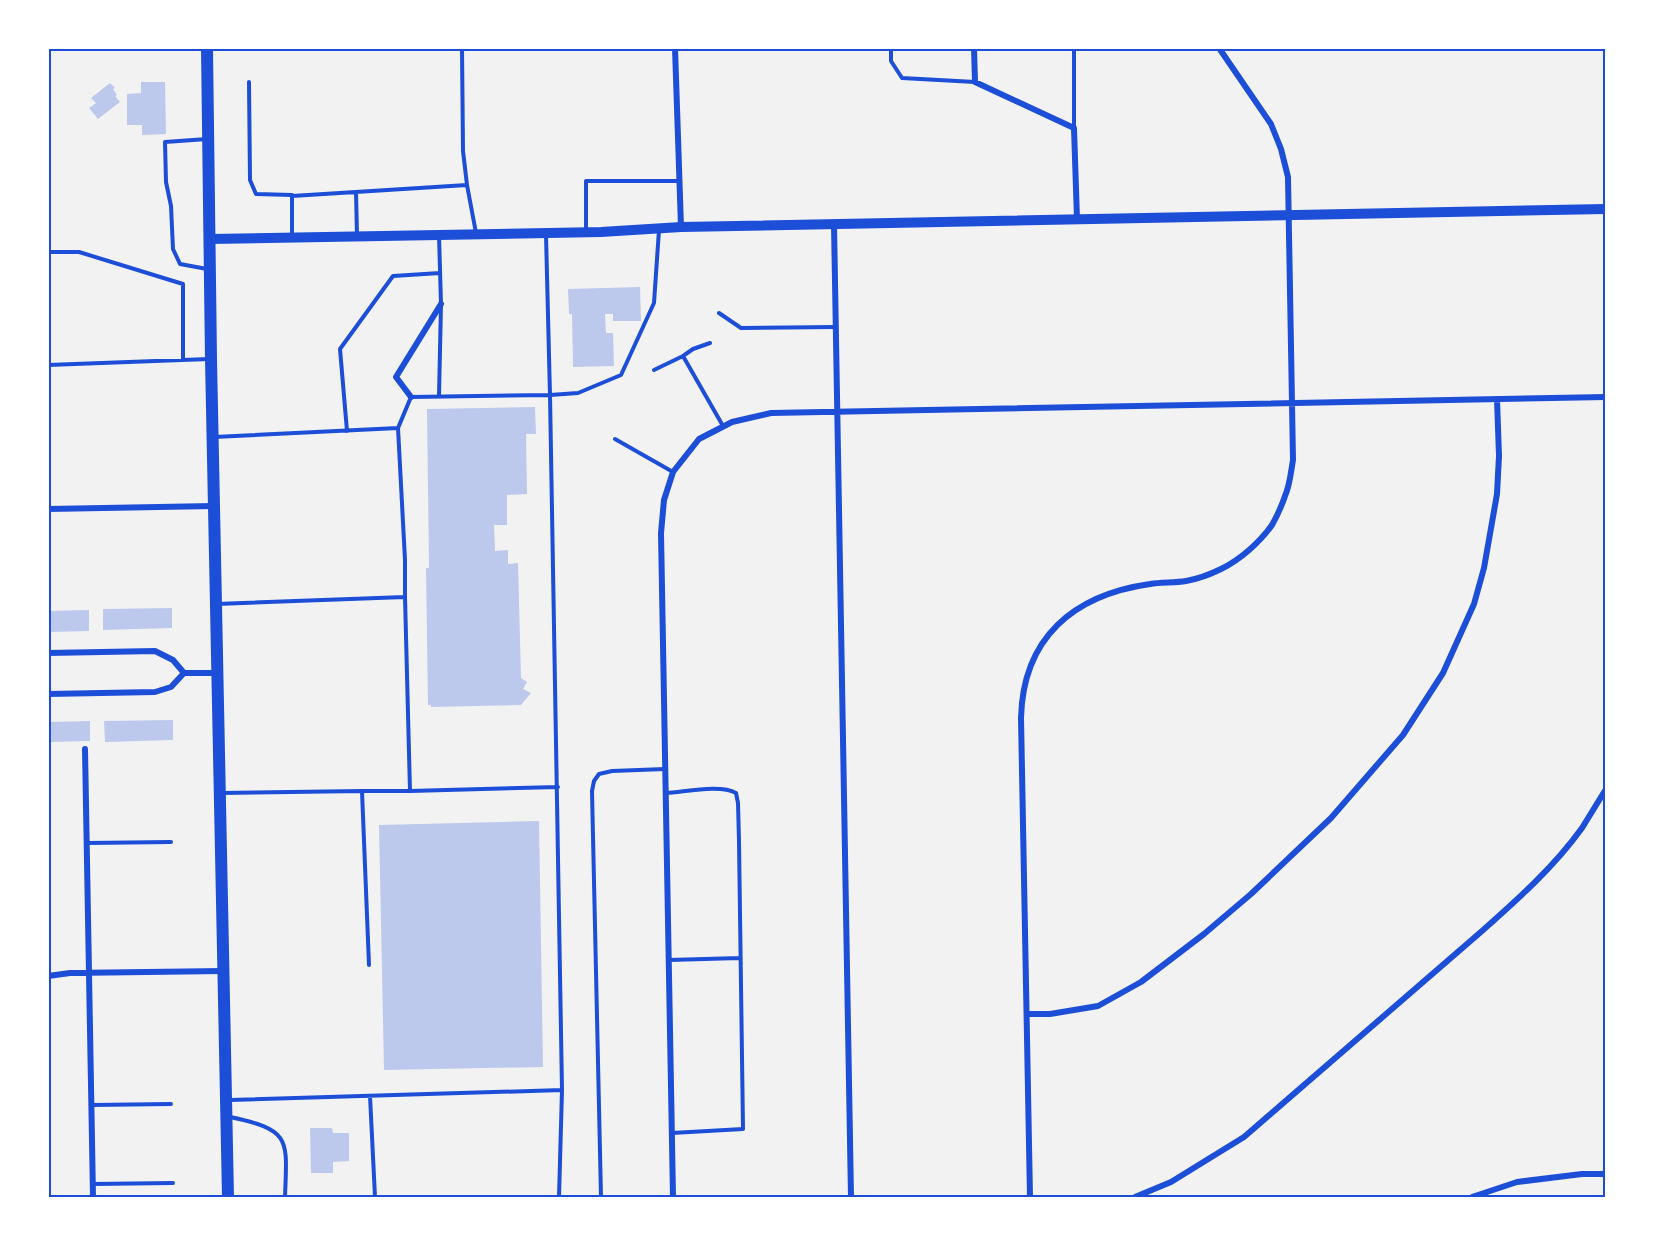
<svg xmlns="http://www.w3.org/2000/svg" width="1654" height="1245" font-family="'Work Sans',sans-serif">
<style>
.building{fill:#bdc9ec}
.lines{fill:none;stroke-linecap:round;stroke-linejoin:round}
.service{stroke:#1d4ed8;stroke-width:4}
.minor{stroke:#1d4ed8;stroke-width:6}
.tertiary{stroke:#1d4ed8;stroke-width:10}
.secondary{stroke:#1d4ed8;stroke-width:12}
.neatline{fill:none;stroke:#1d4ed8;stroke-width:2}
</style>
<rect width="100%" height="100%" fill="#f2f2f2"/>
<!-- building -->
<path class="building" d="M141,82H165L166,134L142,135V125H127V94L141,93Z
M110,83L115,88L113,89L117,95L115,96L120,102L98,119L89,108L96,103L91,98Z
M640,287L641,321H613V314H605L606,333H613L614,366L573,367L572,314H569L568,289Z
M535,407L536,434H526L527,494L507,495V525H494L495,551L508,550V564L518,563L521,678L527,682L523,689L531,693L521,705L431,707V705H428L426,568H429L427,409Z
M172,608V628L103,630V609Z
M89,610V631L48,632V611Z
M173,720V740L105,742L104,721Z
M90,721V741L48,742V722Z
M539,821L543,1067L384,1070L379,825Z
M310,1128H332L333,1133H349V1161L333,1162V1173H311Z"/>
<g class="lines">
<!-- service -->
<path class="service" d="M462,48L463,151L467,185
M891,48V61L902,78L975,82
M249,82L250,180L256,194L292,195V237
M1074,128V48
M356,192L357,236
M292,196L467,185L476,233
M586,231V181H680
M439,235L441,304L439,396
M48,252H79L183,284V360
M207,269L180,264L173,249L171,206L166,182L165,142L207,139
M719,313L741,328L835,327
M683,356L693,349L710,343
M48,365L209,359
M654,370L683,356L723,426
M398,428L405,560V597
M347,431L340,349L393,276L440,273
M214,437L398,428L411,397L550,395L546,235
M615,439L673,472
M217,604L405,597L410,791
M362,791H410L558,787
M222,793L362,791L369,965
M666,793C685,792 720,784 736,793L738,803L739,841L743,1129L672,1133
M87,843L171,842
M669,960L740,958
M370,1096L375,1197
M230,1100L562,1090
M92,1105L171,1104
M230,1117C292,1130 287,1139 285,1197
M93,1184L173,1183
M559,1197L562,1090L550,395L578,393L621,375L654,303L659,230
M601,1197L592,791L594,781L599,774L612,771L665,769"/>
<!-- minor -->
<path class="minor" d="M675,48L681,227
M974,48L975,82L1074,128L1077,219
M834,224L851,1197
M411,397L396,377L441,304
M48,509L214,506
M48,653L155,651L173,660L184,673
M48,694L155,692L171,687L184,673H217
M85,749L93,1197
M48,976L70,973L223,971
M1027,1014H1050L1098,1006L1141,982L1204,934L1251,894L1331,818L1403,735L1443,673L1474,604L1484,568L1497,494L1499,456L1497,399
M673,1197L661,533L664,500L673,472L699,439L732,422L771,413L1606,397
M1030,1197L1021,718C1023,638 1073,595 1150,584C1162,582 1174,583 1186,581C1197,579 1211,574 1221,569C1240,560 1260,542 1272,525C1277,516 1282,505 1285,496C1290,485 1291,471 1293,460L1288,177L1281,149L1271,124L1219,48
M1135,1197L1171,1182L1244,1137L1482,931C1518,899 1554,867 1582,828C1590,815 1598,802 1606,789
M1472,1197L1517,1182L1582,1174H1606"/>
<!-- tertiary -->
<path class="tertiary" d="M210,239L601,232L681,227L1606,209"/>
<!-- secondary -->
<path class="secondary" d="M207,48L211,359L228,1197"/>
</g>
<!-- border -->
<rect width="1654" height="1245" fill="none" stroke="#ffffff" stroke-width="99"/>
<rect x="50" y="50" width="1554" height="1146" class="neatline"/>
</svg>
